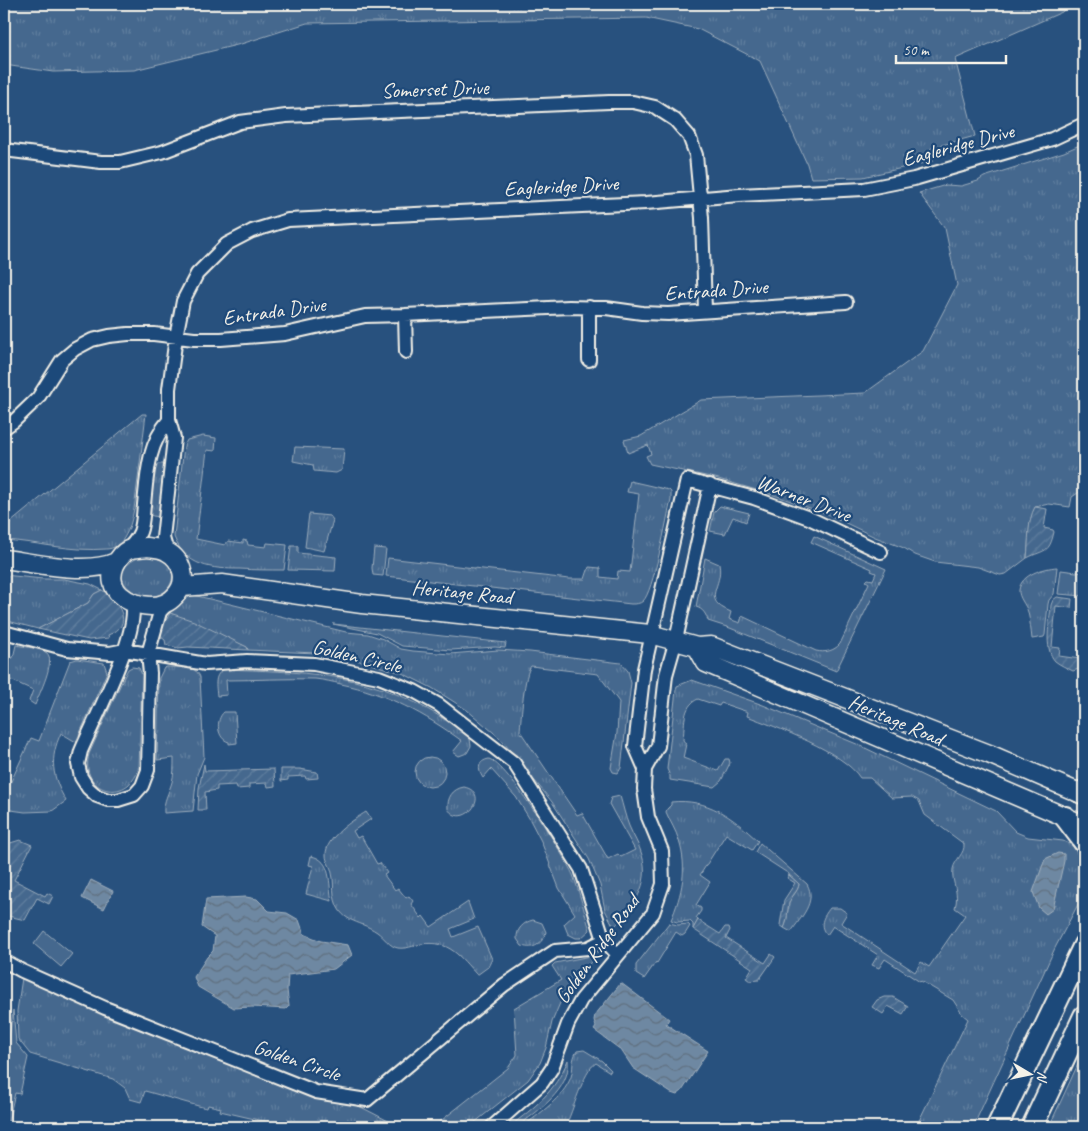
<svg xmlns="http://www.w3.org/2000/svg" width="1088" height="1131" font-family="Caveat,sans-serif">
<style>
.grass{fill:url(#grass-tufts);stroke:#9cacbb}
.garden{fill:url(#garden-furrows);stroke:#9cacbb}
.pitch{fill:#45688e;stroke:#9cacbb}
.water{fill:url(#water-waves);stroke:#a4b2be}
.lines{fill:none;stroke-linecap:round;stroke-linejoin:round}
.minor-casing{stroke:#f4f1e8;stroke-width:16}
.secondary-casing{stroke:#f4f1e8;stroke-width:21}
.trunk-casing{stroke:#f4f1e8;stroke-width:24}
.minor{stroke:#1f4a7a;stroke-width:12}
.secondary{stroke:#1f4a7a;stroke-width:18}
.trunk{stroke:#1f4a7a;stroke-width:20}
.labels{text-anchor:middle;dominant-baseline:central;stroke-width:4.5;stroke-linejoin:round;paint-order:stroke}
.street-label{font-size:21px;fill:#f4f1e8;stroke:#1f4a7a}
</style>
<defs>
<pattern id="grass-tufts" width="24" height="20" patternUnits="userSpaceOnUse" patternTransform="scale(1.25)"><rect width="24" height="20" fill="#45688e"/><path d="M3 7l-1-3M5 7V3M7 7l1-3M15 17l-1-3M17 17v-4M19 17l1-3" fill="none" stroke="#607e9e"/></pattern>
<pattern id="garden-furrows" width="10" height="10" patternUnits="userSpaceOnUse" patternTransform="scale(1.25)"><rect width="10" height="10" fill="#45688e"/><path d="M-1 1l2-2M0 10L10 0M9 11l2-2" fill="none" stroke="#607e9e"/></pattern>
<pattern id="water-waves" width="16" height="10" patternUnits="userSpaceOnUse" patternTransform="scale(1.25)"><rect width="16" height="10" fill="#6e88a2"/><path d="M0 5q4-4 8 0t8 0" fill="none" stroke="#5f6e7d"/></pattern>
</defs>
<rect width="100%" height="100%" fill="#28517e"/>
<filter id="ink" filterUnits="userSpaceOnUse"><feTurbulence type="fractalNoise" baseFrequency=".02" numOctaves="2"/><feDisplacementMap in="SourceGraphic" scale="10" xChannelSelector="R" yChannelSelector="G"/><feConvolveMatrix kernelMatrix="1 2 1 2 8 2 1 2 1" color-interpolation-filters="sRGB"/></filter>
<g filter="url(#ink)">
<!-- grass -->
<path class="grass" d="M4,4H1070L1062,12L955,59L975,136L931,148L933,161L863,177L811,178L807,164L760,61L698,29L646,18L307,23L241,44L134,70L53,72L4,65Z
M1084,143V489L1072,497L1070,507L1049,504L1035,507L1030,521L1027,558L1006,574L1000,575L978,567L935,562L915,555L904,548L875,537L829,515L777,496L715,478L650,464L646,456L651,454L648,445L628,453L624,440L641,436L701,400L865,393L923,351L957,285L945,228L919,193L946,185L961,186L978,181L984,177L1064,152Z
M142,414H146C143,436 141,457 138,479C135,497 135,521 124,538C120,544 114,549 106,549C72,552 37,542 4,540V528Z
M203,436L216,438L215,451L207,450L196,539L225,545L228,541L243,543V540L247,541L248,545L266,547L267,543L287,545L284,570C269,570 254,570 240,569C212,569 186,567 174,537L184,446L187,440Z
M295,447L344,449L342,470L336,473L314,471L313,465L293,461Z
M158,464H163L166,469L160,517L153,516L148,514L153,474Z
M630,481L669,490L671,492V500C667,517 653,593 643,601C640,604 635,604 631,604L386,576L388,558L569,579H585L589,567L600,568V577L617,579L618,571L630,572L639,494L627,492Z
M720,506L749,513L746,522L733,517L725,534L710,531L714,512Z
M309,514L330,516L333,520L324,551L305,547Z
M814,536L886,569L836,671L730,628L708,621C706,614 703,609 696,607L705,558L719,564C724,587 699,599 731,612L729,619L740,623L742,616L816,651C825,653 834,651 840,644L869,583L866,581L868,579L873,580L876,573L871,571L872,569L811,542Z
M291,546H298V553L336,557L335,571L288,570Z
M374,548L386,549L383,576L373,575L372,568Z
M140,557C148,557 156,557 163,561C176,567 175,584 164,592C142,608 97,575 140,557Z
M1057,567L1054,594L1049,600L1048,604L1045,635L1044,637L1032,639C1031,630 1030,621 1028,612C1026,605 1018,597 1019,590C1021,574 1044,568 1057,567Z
M1061,570L1084,573V596L1058,594Z
M4,575L43,579H64L90,584L102,590L94,594L88,603L38,629L4,620Z
M193,595L346,632L368,634L383,639L401,649L413,651L450,654L498,650L530,652L621,663L628,671L631,683L621,768L618,773L613,772L611,768L617,733L619,702L598,674L531,666C524,674 521,718 520,731L577,815L582,813L608,859L618,854L621,857L635,850L609,804L611,798L620,796C623,806 625,816 629,826C633,836 639,844 642,855C651,885 633,907 614,927L605,910L600,885L589,859L552,802L500,738L467,710L432,688L402,673L356,660L316,653L248,650L247,647L170,613L184,600Z
M333,624L506,643L505,648L495,647L451,650L402,646L377,633Z
M16,645C25,647 40,648 47,653C56,661 39,694 35,705L29,701L33,690L4,677V656L13,658Z
M77,659L104,663L107,672L76,742L61,733C49,759 52,777 66,801L52,811L25,812L4,809V786L8,788L31,738L39,741L70,661Z
M132,667L139,668L142,675L139,768C127,806 79,792 89,754L124,677L128,669Z
M167,667C179,668 195,664 200,677L204,757L197,774L193,811L164,813C163,801 169,793 172,782C174,775 174,766 174,758L157,760L159,678L164,668Z
M225,669C299,672 363,672 429,710C444,719 458,727 470,739L471,746L467,753L459,756L453,752L462,741C425,714 386,693 341,684C333,682 324,680 315,679C285,678 256,680 226,680L227,695L217,696C216,686 213,674 225,669Z
M692,680L763,705L859,745L996,811L1016,832L1028,837L1063,841L1072,845L1080,858H1084V893L1055,948L973,1127H916L968,1019L962,1014L953,1000L921,981L920,982L885,959L879,968L872,965L878,955L833,926L827,935C818,926 823,917 830,908H840L847,913L841,923L915,972L921,962L929,967L965,915L955,908C960,891 951,883 953,869C955,859 965,854 964,844L925,815L919,801L912,797L892,798L870,778H860C844,752 776,727 747,716L748,712L721,703L719,706L698,699C682,706 685,725 683,740L686,744L683,758L718,771L725,759H729L730,763L721,781L714,787L670,780V776L667,769L676,690L677,686Z
M224,712H235L237,743L229,744V742C217,739 215,720 224,712Z
M415 772a15 15 0 1 1 30 0a15 15 0 1 1-30 0Z
M489,759C508,765 564,855 573,875C580,893 584,912 590,930L581,938H576L568,934L564,924L575,914L559,888L541,841L529,818L516,797L491,769L483,778C477,769 478,761 489,759Z
M464,787C493,793 463,831 448,809C447,798 452,789 464,787Z
M671,802C708,798 732,817 758,841L752,850L726,834L700,875L710,882L696,905L701,908V911L696,918L698,920L693,929V924L690,921L677,922L671,920C682,894 688,868 679,841C676,830 670,822 666,812L667,809L671,805Z
M366,812L371,819L353,831L357,838L361,836L377,864L380,863L387,873L384,875L395,890L398,888L406,898L409,896L413,901L411,904L421,918L423,916L431,927L468,902L474,919L450,929L453,937L478,927L492,959L488,967L477,975C459,956 450,940 421,944C413,946 406,949 398,948C390,947 384,937 377,932C358,919 339,924 334,895C333,888 334,880 332,873C331,866 326,862 326,855C325,838 353,820 366,812Z
M760,843L807,884C817,902 801,917 791,932L784,928C788,920 787,911 789,903C791,896 798,892 799,884L789,875V874L755,852Z
M311,856C333,860 328,884 332,901L306,894L313,866L309,865Z
M533,920L542,923L546,932C542,944 534,950 522,946L517,939C516,929 524,922 533,920Z
M669,923L678,925L688,924L690,926L685,934L682,936L676,932L657,963L656,962L644,979L636,974V965Z
M591,956L593,959L560,1003L552,1022L546,1048L540,1063L528,1080L469,1127H433L508,1068L517,1055L514,1008L561,980L552,966L555,963Z
M22,978L125,1022L331,1098L361,1107L400,1127H276V1124L220,1111L221,1108L208,1105L207,1108L202,1107L145,1091L141,1102L130,1099L125,1088L113,1079L30,1054L18,1039L17,1011Z
M13,1010L16,1043L28,1057L20,1094L15,1093L7,1127H4V1074Z
M584,1050L602,1061L611,1070L610,1072L596,1063C583,1071 573,1112 565,1127H522C539,1114 563,1098 571,1077C574,1068 571,1060 577,1051Z
M1084,1051V1127H1049Z
M568,1060C571,1090 537,1111 517,1127H509C536,1106 554,1093 568,1060Z"/>
<!-- garden -->
<path class="garden" d="M1035,507L1047,509L1044,528L1053,530L1054,532C1049,554 1045,549 1027,558C1029,542 1027,521 1035,507Z
M102,590C118,601 136,625 108,635L109,638L89,640L38,629L88,603L94,594Z
M1057,597L1072,599L1071,608L1056,606L1052,647L1060,648L1059,656L1080,659V664L1084,665V667L1073,671C1067,668 1060,665 1055,661C1043,648 1050,621 1051,605L1053,600Z
M170,613L194,621L247,647L248,650L188,647L178,648L166,645L165,640L161,637L162,628Z
M204,764L205,771L274,769L275,786L268,787L267,783L249,784V788L237,789L236,785L217,786V790L205,792L206,810H198L199,788Z
M281,769H300L317,772L318,778L306,779L305,776L288,777V780L281,781Z
M20,840L32,845L14,880L45,896L47,893L53,896L49,904L37,898L25,920L4,915V845Z
M789,875L799,884C798,892 791,896 789,903C787,911 788,920 784,928L780,925L784,900L795,883L787,878Z
M698,920L720,934L725,927H729L730,930L726,938L765,963L771,954L775,957L759,980L750,981L746,978L752,968L693,929Z
M884,997H893L908,1006L903,1014L888,1006L883,1014L872,1007L877,1000Z"/>
<!-- pitch -->
<path class="pitch" d="M44,931L72,954L61,967L34,944Z"/>
<!-- water -->
<path class="water" d="M1058,853L1064,854V861L1053,909L1046,914L1039,908L1033,892L1045,859Z
M91,880L113,891L104,909L82,898Z
M246,897L257,899L269,911L287,913L299,920L304,934L321,941L348,945L352,955L334,969L288,975L287,990L289,1006L286,1009L252,1007L234,1008L198,987L194,977L207,957L213,951L215,936L202,927L206,899Z
M621,983L669,1019L666,1024L708,1051L682,1091L677,1095L671,1093L633,1068L621,1050L594,1030L596,1027L594,1020L595,1015Z"/>
<g class="lines">
<defs>
<path id="minor" d="M4,150L101,162H120L162,152L240,122L286,116L609,102H633L655,107L675,120L689,136L696,155L702,218L705,310
M589,307V360
M405,315L406,352
M4,428L14,421L38,398L62,360L75,349L92,340L109,336L128,334H154L194,339H221L285,334L365,316L405,315L569,307L606,308L642,313L668,314L846,302
M126,551C132,545 137,539 140,532C143,524 143,514 144,505C147,474 148,444 169,420
M167,552L163,538L174,438L169,420V389L176,337L183,301L197,274L227,244L252,231L288,220L646,203L739,195L864,189L914,179L1052,139L1084,124
M132,603C140,633 94,720 81,751L78,764L81,777L88,788L97,796L108,800H118L134,795L142,786L148,770L150,673L148,654L160,612L169,602
M4,632L67,649L110,653L125,650L206,664L247,661L314,664L379,677L414,691L439,705L514,763L581,869L604,940L618,955
M645,769L658,746L666,675L676,640L710,485
M4,961L22,971L105,1008L316,1092L367,1100L504,985L555,951L588,948L604,940
M492,1127L542,1083L552,1068L568,1024L581,1000L653,913L663,884L662,851L648,817L644,789L645,769L635,746L644,669L687,480L754,498L809,518L881,552"/>
<path id="secondary" d="M147,547C153,548 160,548 166,551C183,560 189,582 175,596C169,603 161,606 151,606C128,605 104,591 115,565C118,559 122,553 128,550C133,548 141,548 147,547Z
M4,559C35,563 87,575 116,562
M182,587L222,584L362,604L650,634L697,647L711,646L989,754L1084,795
M697,647L706,663L1084,825"/>
<path id="trunk" d="M1080,792L1084,793
M1065,817L1084,842
M997,1127L1084,945
M1032,1127L1084,1016"/>
</defs>
<!-- minor casing -->
<use href="#minor" class="minor-casing"/>
<!-- secondary casing -->
<use href="#secondary" class="secondary-casing"/>
<!-- trunk casing -->
<use href="#trunk" class="trunk-casing"/>
<!-- minor -->
<use href="#minor" class="minor"/>
<!-- secondary -->
<use href="#secondary" class="secondary"/>
<!-- trunk -->
<use href="#trunk" class="trunk"/>
</g>
</g>
<g class="labels">
<!-- street labels -->
<g class="street-label">
<text transform="translate(435 89) rotate(-2)">Somerset Drive</text>
<text transform="translate(958 145) rotate(-15)">Eagleridge Drive</text>
<text transform="translate(561 186) rotate(-3)">Eagleridge Drive</text>
<text transform="translate(716 290) rotate(-4)">Entrada Drive</text>
<text transform="translate(274 311) rotate(-8)">Entrada Drive</text>
<text transform="translate(804 498) rotate(21)">Warner Drive</text>
<text transform="translate(462 592) rotate(6)">Heritage Road</text>
<text transform="translate(357 656) rotate(13)">Golden Circle</text>
<text transform="translate(896 720) rotate(23)">Heritage Road</text>
<text transform="translate(597 949) rotate(-54)">Golden Ridge Road</text>
<text transform="translate(297 1060) rotate(19)">Golden Circle</text>
</g>
</g>
<!-- margin -->
<rect width="1088" height="1131" fill="none" stroke="#1f4a7a" stroke-width="20"/>
<rect x="10" y="10" width="1068" height="1111" fill="none" stroke="#f4f1e8" stroke-width="2" filter="url(#ink)"/>
<!-- north arrow -->
<g transform="translate(1030 1074) rotate(99)" stroke="#1f4a7a" stroke-width="4" paint-order="stroke">
<path d="M0-4L9 19L0 12L-9 19Z" fill="#f4f1e8"/>
<text y="-8" font-size="14" font-weight="bold" text-anchor="middle" fill="#f4f1e8">N</text>
</g>
<!-- scale -->
<path d="M896 55v8h110v-8" fill="none" stroke="#f4f1e8" stroke-width="2.5"/>
<text x="903" y="55" font-size="15" fill="#f4f1e8" stroke="#1f4a7a" stroke-width="4" paint-order="stroke">50 m</text>
</svg>
